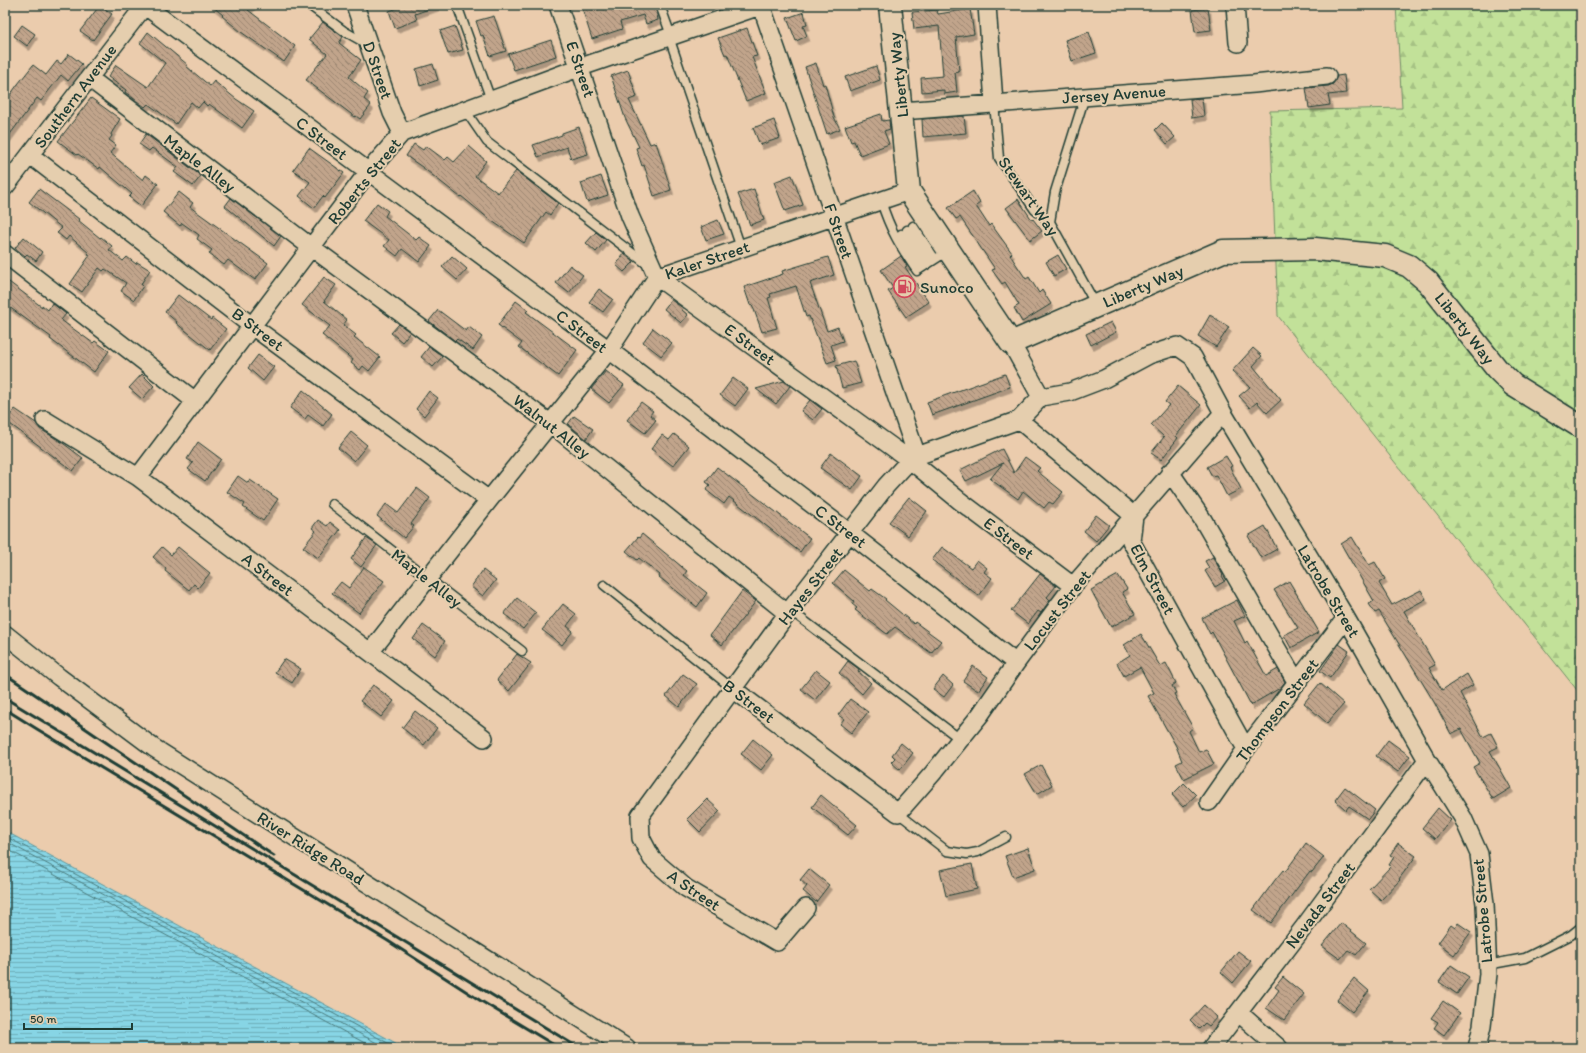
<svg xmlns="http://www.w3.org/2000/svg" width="1586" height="1053" font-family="Itim,sans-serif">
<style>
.forest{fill:url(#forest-firs);stroke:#708f66}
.water{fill:url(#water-rules);stroke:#5d989e}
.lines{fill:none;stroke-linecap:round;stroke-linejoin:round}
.shore{stroke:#497a7b;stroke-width:1}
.building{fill:url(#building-back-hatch);stroke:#1f3d34;filter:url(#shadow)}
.lane-casing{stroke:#1f3d34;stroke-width:11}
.street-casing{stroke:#1f3d34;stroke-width:20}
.secondary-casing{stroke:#1f3d34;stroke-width:25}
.lane{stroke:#e5ceae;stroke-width:8}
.street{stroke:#e5ceae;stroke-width:17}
.secondary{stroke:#e5ceae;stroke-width:22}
.rail{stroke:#1f3d34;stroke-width:3}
.labels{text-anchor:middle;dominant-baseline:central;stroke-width:4;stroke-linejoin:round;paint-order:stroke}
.street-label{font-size:17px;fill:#1f3d34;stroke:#e5ceae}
.poi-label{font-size:17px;fill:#1f3d34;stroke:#e5ceae;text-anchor:start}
</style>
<defs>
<pattern id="forest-firs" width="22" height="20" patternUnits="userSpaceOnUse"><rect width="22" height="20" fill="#c2e199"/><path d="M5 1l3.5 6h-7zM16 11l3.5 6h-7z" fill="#a6c284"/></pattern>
<pattern id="water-rules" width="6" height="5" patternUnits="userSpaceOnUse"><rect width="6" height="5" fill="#87d5e5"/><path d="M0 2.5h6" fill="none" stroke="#6eaeba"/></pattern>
<pattern id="building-back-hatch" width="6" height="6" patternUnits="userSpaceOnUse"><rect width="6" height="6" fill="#c1a48b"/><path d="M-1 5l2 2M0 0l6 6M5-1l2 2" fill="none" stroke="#9c8772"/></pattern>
<filter id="shadow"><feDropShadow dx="2.5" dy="4.5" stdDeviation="0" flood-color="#0004"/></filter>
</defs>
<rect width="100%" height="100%" fill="#ebccad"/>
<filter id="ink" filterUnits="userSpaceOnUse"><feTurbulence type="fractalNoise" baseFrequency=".025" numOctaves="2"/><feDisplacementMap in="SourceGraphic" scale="8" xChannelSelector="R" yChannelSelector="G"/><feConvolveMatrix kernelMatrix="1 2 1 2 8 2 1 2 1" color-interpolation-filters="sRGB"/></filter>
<g filter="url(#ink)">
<!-- forest -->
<path class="forest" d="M1396,5H1581V695L1278,316L1270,111L1402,108Z"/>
<!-- water -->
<path class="water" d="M5,831L405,1048H5Z"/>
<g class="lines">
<!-- shore -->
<path class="shore" d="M5,836L397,1048
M5,841L386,1048
M5,848L374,1048"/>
</g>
<!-- building -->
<path class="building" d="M100,5L112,14L93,40L80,31Z
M211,5H253L248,10L295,46L284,62L241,32L222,16L223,15Z
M407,5H436L437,6L415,14L417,20L395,28L389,11Z
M581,5H655L658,20L646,24L643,15L620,22L622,29L592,39Z
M1208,8L1211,30L1195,32L1192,10Z
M970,9L974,34L956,37L959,71L955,72L957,92L944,94V90L922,92L921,78L943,76L939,26L914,29L912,12L937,10L938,14Z
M804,12L807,25L803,26L807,36L796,41L787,18Z
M494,16L506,51L490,56L483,35L481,36L476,21Z
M323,22L343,37L339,43L361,60L349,77L368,93L364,99L371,105L360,119L356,116L355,117L306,80L327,54L309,39Z
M22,25L35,34L27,46L14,36Z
M455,26L463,50L448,54L440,31Z
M747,28L757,56L752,57L766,93L746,101L727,54L725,55L718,38Z
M148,32L188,65L186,66L210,86L214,81L236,99L254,111L242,128L209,104L207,106L203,102L198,108L191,102L176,124L148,104L145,107L125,92L126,90L108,77L116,65L148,87L165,63L140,43Z
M1089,32L1096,53L1072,61L1065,40Z
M551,40L556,56L514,70L508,54Z
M69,54L82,64L68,81L61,75L41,101L37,98L5,141V102L18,84L33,65L46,75L57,61L61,64Z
M816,63L823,85L825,84L834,117L840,129L827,134L805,67Z
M433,64L438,80L420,86L416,69Z
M876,66L880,80L850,91L845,77Z
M628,70L637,97L629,100L650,144L656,142L671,190L654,196L644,165L642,166L636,148L639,147L625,118L611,76Z
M1344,75L1346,93L1328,95L1330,105L1309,108L1306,88L1328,86L1333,84L1337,76Z
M91,98L120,119L111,134L112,136L109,140L116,145L110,153L143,180L146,175L158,184L141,206L129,197L132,194L100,167L99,169L78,154L77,155L58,141Z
M1202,98L1204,116L1192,118L1190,99Z
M881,114L882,121L889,120L890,129L884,131L889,144L860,155L854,141L851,142L845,126Z
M964,116L966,133L923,137L922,119Z
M774,120L780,138L760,145L753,128Z
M1162,123L1175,137L1167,144L1155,130Z
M579,127L588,154L571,159L567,147L538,157L533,145L562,135V133Z
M146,134L201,176L193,186L174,172L178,167L152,148L149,151L139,144Z
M414,144L423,150L426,146L445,160L448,157L454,162L469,146L486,161L475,176L498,193L516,171L558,203L550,215L546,212L524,243L489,219L461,196L460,197L422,167L406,156Z
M309,148L344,173L325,198L323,196L314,208L299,196L310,182L293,170Z
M792,175L803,205L785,211L774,182Z
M601,176L608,195L587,202L581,183Z
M39,189L79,219L78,220L100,238L101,237L112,246L109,250L123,261L127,257L136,264L137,262L150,270L141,284L143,286L134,300L121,291L126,283L105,269L103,271L99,268L82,292L70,284L90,255L88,254L89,253L69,236L66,240L57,233L62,228L29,202Z
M754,189L764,220L750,225L738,194Z
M973,191L980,203L976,206L989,226L991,224L1012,253L1010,255L1026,279L1029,277L1039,293L1042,290L1051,304L1022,322L1014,308L1019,305L1005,282L1002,284L992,270L995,269L960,217L956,219L948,208Z
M179,192L193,203L190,207L268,263L255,280L228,260L224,265L209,254L212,250L197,239L199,235L182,223L180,226L163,212Z
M231,198L281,236L274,246L225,206Z
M1018,199L1032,220L1033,219L1042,231L1030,240L1006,208Z
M377,203L388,211L385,216L416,240L419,237L431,246L419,262L402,249L397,256L384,246L389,240L363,221Z
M718,220L724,234L706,240L701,227Z
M596,232L606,240L596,252L586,243Z
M24,237L42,252L36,261L27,254L25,256L15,248Z
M624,254L634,262L624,272L616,265Z
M1058,255L1066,269L1054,276L1046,262Z
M452,256L467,269L457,280L442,267Z
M901,256L907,266L905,267L929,302L906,317L888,291L893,288L881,270Z
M828,257L834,275L810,283L827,331L838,327L843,341L831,345L836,360L827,363L809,316L806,317L796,286L770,294L771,297L768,298L777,328L762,332L752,304L750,305L744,287L783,274L782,271Z
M570,265L583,275L569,293L556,283Z
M324,277L336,285L324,301L347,320L343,325L356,335L354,337L380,357L369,371L363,366L360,370L351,363L353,360L322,335L330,326L302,305Z
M5,279L42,307V305L48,310L52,303L66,314L61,320L93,343L95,341L109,351L94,372L50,339L51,337L5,304Z
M599,289L613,299L603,312L589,302Z
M178,295L211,320L212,318L226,329L210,350L176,323L177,322L165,312Z
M671,300L683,308L682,310L688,315L681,323L664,309Z
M516,301L528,310L526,312L577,350L558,376L519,347L522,343L498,325Z
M438,310L466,331L469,327L482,337L473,350L457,339L455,341L429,321Z
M1210,315L1229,327L1216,347L1198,336Z
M1111,322L1116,332L1091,345L1086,334Z
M399,324L410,332L402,342L391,333Z
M653,328L672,343L661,356L643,342Z
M429,347L443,356L433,367L421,357Z
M1253,348L1262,356L1253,366L1281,400L1267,413L1257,402L1250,408L1239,396L1250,387L1232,371Z
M258,355L274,367L263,381L248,368Z
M854,361L861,383L842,388L836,366Z
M606,371L624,385L609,403L591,389Z
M142,374L154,386L142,399L129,388Z
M1005,374L1010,387L932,415L927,402Z
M733,378L748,389L735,406L720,395Z
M784,381L790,386L776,404L756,389Z
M1178,386L1201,405L1176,436L1178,438L1161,460L1151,453L1164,437L1151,425L1169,405L1165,402Z
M303,390L332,414L323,426L308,415L305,419L290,408Z
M429,391L438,398L424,416L416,409Z
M810,400L822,409L813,420L801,411Z
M641,402L653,411L650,415L656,420L645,433L627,420Z
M15,409L36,423L40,429L60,441L83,458L73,471L6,421Z
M574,416L593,429L586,439L568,424Z
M351,432L367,445L354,461L338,448Z
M674,434L689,446L673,466L651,449L662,435L669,440Z
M198,442L221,459L205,481L188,469L193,463L187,459Z
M1002,449L1014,473L1025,457L1040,468L1037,471L1063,492L1053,504L1049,502L1044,508L1023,491L1018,499L990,479L1003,463L966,481L960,470Z
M831,453L862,476L852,490L820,468Z
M1226,456L1232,466L1230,467L1241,489L1227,496L1216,475L1212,476L1207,467Z
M717,467L810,538L800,552L729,497L724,504L706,490L710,485L706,482Z
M238,476L248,483L250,480L278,499L263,521L243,507L245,504L227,492Z
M417,488L430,498L411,524L414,526L404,538L377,516L386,504L398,513Z
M909,497L927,511L908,536L889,522Z
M1096,515L1109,525L1096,541L1084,531Z
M318,520L327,526L330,522L340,530L318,558L303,547L316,531L312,528Z
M1265,526L1277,549L1261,558L1248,536Z
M642,534L687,571L684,575L707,593L697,607L659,577L660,575L639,558L637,560L626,551L638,537L639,538Z
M1352,537L1369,565L1375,562L1385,579L1379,583L1392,605L1421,590L1426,599L1404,611L1435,665L1429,668L1442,690L1467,674L1473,685L1460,693L1483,737L1491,733L1498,747L1490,751L1511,788L1493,799L1473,767L1480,763L1461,729L1451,734L1434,702L1379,611L1375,613L1369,604L1374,601L1341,544Z
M366,538L377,545L361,567L351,559Z
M162,547L171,555L178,547L210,573L198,588L194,584L189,590L165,571L166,569L153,557Z
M942,547L971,568L977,560L987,568L984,572L992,578L979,596L932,560Z
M1213,557L1223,575L1222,576L1225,581L1215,587L1205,571L1209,568L1205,561Z
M364,567L384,581L359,613L332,593L341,582L349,588Z
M483,570L496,580L483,596L471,587Z
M844,570L870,591L872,589L886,599L885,600L914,624L915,622L941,641L931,653L895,627L887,634L855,610L857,608L852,604L854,601L833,583Z
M1040,574L1056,586L1047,597L1050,600L1041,613L1038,611L1028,624L1011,611Z
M1118,575L1127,589L1122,592L1135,614L1111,627L1091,590Z
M1289,581L1319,632L1291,648L1284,635L1298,628L1274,590Z
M742,591L756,601L722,645L710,635Z
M517,598L536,613L523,629L504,614Z
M1237,600L1245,616L1234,621L1245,643L1247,641L1266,676L1278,669L1285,682L1280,688L1251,705L1212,632L1210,634L1202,618Z
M563,604L576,614L567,626L573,631L562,645L542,630Z
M423,625L445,641L435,656L413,639Z
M1141,634L1160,666L1166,663L1176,683L1172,686L1176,693L1174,694L1193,728L1189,731L1199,752L1206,749L1214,764L1184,779L1176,764L1182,761L1176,746L1148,696L1154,693L1140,667L1124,676L1117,663L1130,655L1124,645Z
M1339,644L1349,651L1330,678L1320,671Z
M517,654L531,663L509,691L497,680Z
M284,659L301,669L292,683L275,672Z
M848,661L859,669L858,671L871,683L862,694L839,673Z
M973,666L988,677L978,691L963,681Z
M816,670L830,681L815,700L801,689Z
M683,674L697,684L679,707L666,696Z
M943,676L953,685L944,697L933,689Z
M1320,683L1344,704L1327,723L1304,703Z
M373,685L394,701L381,717L360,701Z
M850,699L868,712L851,733L840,724L844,719L838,715Z
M415,711L437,728L424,745L402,728Z
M753,739L773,755L761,770L741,754Z
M1388,740L1410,756L1398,772L1376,756Z
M901,743L913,753L900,770L891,762L895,758L892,755Z
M1041,765L1052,785L1037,794L1025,774Z
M1184,783L1196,795L1183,807L1172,795Z
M1345,787L1375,810L1368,819L1349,806L1346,810L1335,800Z
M821,795L857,825L848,835L812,807Z
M707,799L720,811L700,832L687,819Z
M1438,808L1451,820L1435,839L1422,828Z
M1306,843L1324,857L1312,872L1310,871L1271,923L1253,910L1275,880L1283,870L1285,872Z
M1398,843L1416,856L1399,879L1400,880L1381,900L1369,889L1391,866L1389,865L1394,857L1390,855Z
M1028,848L1035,869L1013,877L1005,856Z
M972,864L977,889L946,896L940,870Z
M809,869L829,885L816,902L803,891L807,886L800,880Z
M1341,923L1366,943L1356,955L1348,950L1340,959L1322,946Z
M1458,923L1471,932L1454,955L1438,943L1451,925L1455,928Z
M1238,951L1251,961L1233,983L1221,972Z
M1451,965L1469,977L1457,994L1439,982Z
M1283,977L1304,994L1284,1020L1266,1008L1279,990L1275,987Z
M1354,978L1369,991L1352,1012L1337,1000Z
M1443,1001L1460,1013L1444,1035L1434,1028L1438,1022L1431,1018Z
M1204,1005L1217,1017L1209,1026L1205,1023L1199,1029L1190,1020Z"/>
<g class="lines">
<defs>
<path id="lane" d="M309,5L344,31L367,44
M457,5L491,100
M660,5L669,30V37L741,248
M994,103L999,158L1035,210L1050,222L1096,305
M465,110L487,142L648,265
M881,201C890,230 900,246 917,271L948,251
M1050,222L1055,192L1085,96
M913,226L935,259
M907,230L929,263
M901,234L923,267
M332,504L522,651
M604,585L733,689
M790,610L960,739
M898,813L947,851L967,854L978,852L1006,837
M1487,965L1525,958L1571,935L1581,927"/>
<path id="street" d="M144,5L609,350L851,534L1016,663
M355,5L392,113L402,133
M558,5L630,216L657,277L910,460L960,501L1073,586
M761,5L917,456
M987,5L994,103
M1235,5L1238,43
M89,78L311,247L550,423L787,613
M901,111L1254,84L1327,76
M30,155L252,326L489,500
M5,187L145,5
M5,254L195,401
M1011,343L1041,397
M1041,397L1070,392L1104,379L1149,355L1177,346L1193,357L1223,413L1346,618L1427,760L1463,818L1479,854L1485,904L1488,974L1482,1026L1477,1048
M45,420L138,477L484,738
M1019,420L1134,516L1131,541L1246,749
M1170,472L1203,520L1297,683
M138,477L368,172L402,133L581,67L763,5
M5,634L59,677L154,748L627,1048
M371,651L489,500L609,350L657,277L909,191
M733,689L898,813L933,773L980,715L1016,663L1073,586L1223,413
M1209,802L1246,749L1346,618
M806,908L777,942L686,888L652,859L641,838L640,816L790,610L886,486L910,460L917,456L1019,420L1041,397
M1239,1013L1279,1048
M1211,1048L1304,927L1427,760"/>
<path id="secondary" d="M890,5L909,191L1011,343L1223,251L1315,249L1385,256L1409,266L1428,282L1497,369L1513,385L1581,427"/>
</defs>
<!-- lane casing -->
<use href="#lane" class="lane-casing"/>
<!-- street casing -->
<use href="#street" class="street-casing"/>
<!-- secondary casing -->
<use href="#secondary" class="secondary-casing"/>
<!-- lane -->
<use href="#lane" class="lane"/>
<!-- street -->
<use href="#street" class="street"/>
<!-- secondary -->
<use href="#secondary" class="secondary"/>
<!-- rail -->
<path class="rail" d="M5,674L274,856
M5,698L579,1048
M5,709L37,729L388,941L481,1001L559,1048"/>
</g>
</g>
<!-- icons -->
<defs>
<symbol id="fuel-ring" viewBox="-11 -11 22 22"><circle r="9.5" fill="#e5ceae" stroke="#d1495b" stroke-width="1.5"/><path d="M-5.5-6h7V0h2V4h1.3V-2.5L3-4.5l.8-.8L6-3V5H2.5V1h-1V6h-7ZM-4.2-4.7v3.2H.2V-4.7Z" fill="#d1495b"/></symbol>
</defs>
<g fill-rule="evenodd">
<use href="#fuel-ring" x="892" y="274" width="25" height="25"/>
</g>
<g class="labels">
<!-- street labels -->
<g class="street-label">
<text transform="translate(581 69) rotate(71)">E Street</text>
<text transform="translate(378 70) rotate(71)">D Street</text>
<text transform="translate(898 75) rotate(-96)">Liberty Way</text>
<text transform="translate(1114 94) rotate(-4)">Jersey Avenue</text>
<text transform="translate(75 96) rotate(-53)">Southern Avenue</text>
<text transform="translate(322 138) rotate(37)">C Street</text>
<text transform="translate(200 163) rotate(37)">Maple Alley</text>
<text transform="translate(364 181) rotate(-51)">Roberts Street</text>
<text transform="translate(1029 196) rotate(55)">Stewart Way</text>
<text transform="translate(839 231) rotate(71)">F Street</text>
<text transform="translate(707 260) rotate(-19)">Kaler Street</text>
<text transform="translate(1143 286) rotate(-23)">Liberty Way</text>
<text transform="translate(1465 328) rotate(52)">Liberty Way</text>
<text transform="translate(258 329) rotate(37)">B Street</text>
<text transform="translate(582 331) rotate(37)">C Street</text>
<text transform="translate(750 344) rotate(36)">E Street</text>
<text transform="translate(552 426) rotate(38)">Walnut Alley</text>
<text transform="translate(841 526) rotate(37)">C Street</text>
<text transform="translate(1009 538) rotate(37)">E Street</text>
<text transform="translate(268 574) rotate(37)">A Street</text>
<text transform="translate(427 578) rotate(38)">Maple Alley</text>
<text transform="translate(1153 579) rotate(62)">Elm Street</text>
<text transform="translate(810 586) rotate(-52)">Hayes Street</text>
<text transform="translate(1329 591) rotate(59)">Latrobe Street</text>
<text transform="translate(1057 610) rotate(-52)">Locust Street</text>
<text transform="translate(749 701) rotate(37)">B Street</text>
<text transform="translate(1277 710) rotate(-53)">Thompson Street</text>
<text transform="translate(311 848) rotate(32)">River Ridge Road</text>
<text transform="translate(694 890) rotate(34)">A Street</text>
<text transform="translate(1320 905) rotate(-53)">Nevada Street</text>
<text transform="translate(1482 911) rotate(-95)">Latrobe Street</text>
</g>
<!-- poi labels -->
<g class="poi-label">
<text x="920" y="287">Sunoco</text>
</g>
</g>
<!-- margin -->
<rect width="1586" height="1053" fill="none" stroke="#e5ceae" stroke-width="20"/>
<rect x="10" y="10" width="1566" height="1033" fill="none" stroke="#1f3d34" stroke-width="1.5" filter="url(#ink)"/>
<!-- scale -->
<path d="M24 1023v6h108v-6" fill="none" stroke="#1f3d34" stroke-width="2"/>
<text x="30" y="1023" font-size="12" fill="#1f3d34" stroke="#e5ceae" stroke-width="3" paint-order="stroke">50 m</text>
</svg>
